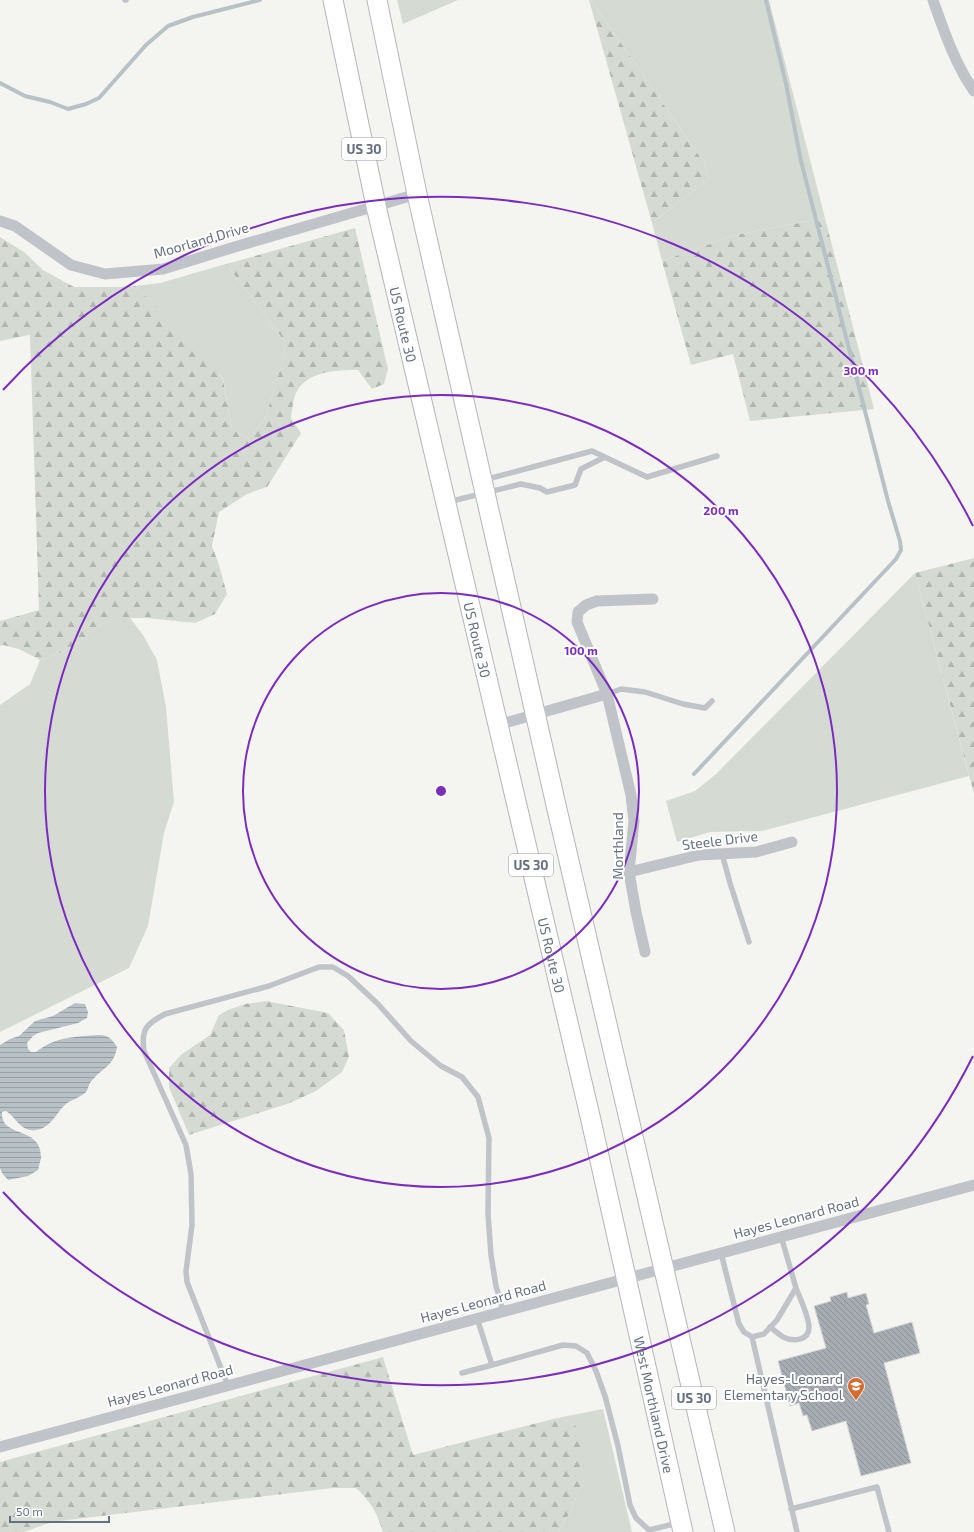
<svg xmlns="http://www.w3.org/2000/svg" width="974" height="1532" font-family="'Exo 2',sans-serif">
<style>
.grass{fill:#d5dbd3}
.forest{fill:url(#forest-firs)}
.water{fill:url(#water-rules)}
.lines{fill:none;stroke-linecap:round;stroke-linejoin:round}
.stream{stroke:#b8c1c6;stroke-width:4}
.building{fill:url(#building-back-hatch);stroke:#d6d6d4}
.trunk-casing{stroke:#b3b6b9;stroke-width:21}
.service{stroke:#c0c3c7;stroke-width:5.5}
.minor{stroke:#c0c3c7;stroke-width:11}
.trunk{stroke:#fff;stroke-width:19}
.ring{fill:none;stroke:#7b2cbf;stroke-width:2}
.labels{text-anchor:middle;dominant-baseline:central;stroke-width:4;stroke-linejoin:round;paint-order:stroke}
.shield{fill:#fff;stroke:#949ca6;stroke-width:1}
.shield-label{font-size:13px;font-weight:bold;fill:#667180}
.street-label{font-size:14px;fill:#667180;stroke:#fff}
.poi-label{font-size:14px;fill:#667180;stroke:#fff;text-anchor:end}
.centre{fill:#7b2cbf;stroke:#fff;stroke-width:2}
.ring-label{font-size:12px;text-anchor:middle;font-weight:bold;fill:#7b2cbf;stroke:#fff;stroke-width:4;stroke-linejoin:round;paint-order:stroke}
</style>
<defs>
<pattern id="forest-firs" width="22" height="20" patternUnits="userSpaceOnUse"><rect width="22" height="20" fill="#d5dbd3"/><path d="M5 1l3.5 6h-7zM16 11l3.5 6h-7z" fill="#b1b6b0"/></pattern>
<pattern id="water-rules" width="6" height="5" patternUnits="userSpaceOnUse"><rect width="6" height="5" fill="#b8c1c6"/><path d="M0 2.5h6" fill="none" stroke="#99a1a6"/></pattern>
<pattern id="building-back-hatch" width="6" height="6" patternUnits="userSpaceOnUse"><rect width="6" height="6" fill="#a7acb3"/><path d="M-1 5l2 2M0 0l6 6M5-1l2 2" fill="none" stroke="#8c9097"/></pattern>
</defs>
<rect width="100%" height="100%" fill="#f4f5f1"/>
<!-- grass -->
<path class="grass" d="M397,0H458L403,24Z
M591,0H769L825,218L735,235L662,261L652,223L709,179L705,164Z
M226,264L286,343L282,363L265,419L248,439L232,429L223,378L157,307L135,286L160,283Z
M915,573L969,776L762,831L710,832L677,842L666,801L695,791L716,774Z
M114,618H130L143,635L157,660L166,707L174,802L164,833L148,926L129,968L0,1032V705L30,684L40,660L62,652L79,642L96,627Z
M603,1409L632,1532H558L569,1514L585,1476L569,1421L557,1418Z"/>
<!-- forest -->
<path class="forest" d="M589,0H591L705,164L709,179L652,223Z
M825,218L874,409L750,421L733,354L691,365L662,261L735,235Z
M355,228L388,369L384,384L372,389L358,370C336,370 307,371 296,393C293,400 292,410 291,418L301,433L267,487L247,494L219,512L212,546L219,565L227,594L215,614L195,623L146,618H114L96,627L79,642L62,652L40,660L19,649L3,645L0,646V621L39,610L30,335L0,341V237L24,252L43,270L74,287H117L135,286L197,345L223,379L232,429L248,439L265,419L282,363L286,343L226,264Z
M974,558V794L915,573Z
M266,1001L328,1013L344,1030L349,1057L342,1072L316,1091L290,1103L189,1135L169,1087V1068L182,1054L210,1035L219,1015L228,1010L245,1004Z
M383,1357L413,1455L557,1418L569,1421L581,1431L585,1446V1476L569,1514L558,1532H383C377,1513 371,1502 356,1488H333L52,1522L24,1532H0V1462Z"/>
<!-- water -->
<path class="water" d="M75,1003L85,1004L88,1012L87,1018L78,1023L38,1033L33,1036L27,1043L28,1049L31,1052H36C52,1040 63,1038 83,1036C90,1036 99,1034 106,1036C111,1038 114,1042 117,1047C114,1067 101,1068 90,1083C88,1086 88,1091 85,1093C79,1098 71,1100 66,1104C56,1113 51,1128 36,1130C20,1132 17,1118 6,1111L2,1112C0,1139 42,1125 41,1158C40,1162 39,1166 38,1170L28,1176L8,1180L2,1173L0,1168V1045L10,1039L19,1036L35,1021L53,1016Z"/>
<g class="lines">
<!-- stream -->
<path class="stream" d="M0,83L25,96L50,102L68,109L86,104L99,98L146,45L168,26L193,17L260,0
M694,774L896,559L901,550L900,541L888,501L801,161L786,84L766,0"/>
</g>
<!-- building -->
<path class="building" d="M847,1292L848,1298L866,1293L869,1304L866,1305L874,1333L912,1322L920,1353L884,1363L911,1463L861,1476L846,1421L812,1431L807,1415L803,1416L799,1403L790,1406L778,1361L826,1348L814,1306L831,1301L830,1297Z"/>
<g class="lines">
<defs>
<g id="trunk">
<path id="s1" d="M333,0L376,206L590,1116L683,1532"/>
<path d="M377,0L417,194L556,805L725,1532"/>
</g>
</defs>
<!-- trunk casing -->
<use href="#trunk" class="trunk-casing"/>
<!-- service -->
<path class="service" d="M125,0H126
M484,480L592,451L647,477L717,456
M448,502L521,484L540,488L547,492L575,485L581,469L605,457
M607,694L621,689L645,692L683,704L705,708L712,701
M722,854L730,883L749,942
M721,1253L739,1324L744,1332L752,1337L764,1334L777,1320L796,1288L781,1236
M477,1318L492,1365L563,1345L576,1346L587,1353L596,1371L605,1396L618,1446L630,1505L636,1518L649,1530L678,1523
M770,1327C774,1330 778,1334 783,1337C793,1342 809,1341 809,1327C809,1317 800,1298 796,1288
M752,1337L797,1532
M462,1373L492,1365
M228,1386L187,1282L186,1271L192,1225L191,1174L186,1145L144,1051C141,1029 146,1024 165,1014L269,986L319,967H333L348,976L378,1004L411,1041L441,1066L462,1077L478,1097L489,1138L488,1214L491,1255L496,1286L503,1311
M791,1509L877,1487L889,1532"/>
<!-- minor -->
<path class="minor" d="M933,0C944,31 955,64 974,91
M0,221L15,226L71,265L105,274L163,269L238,246L417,194
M498,725L607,694
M629,872L699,855L756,852L792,842
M645,952L636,912L629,872L634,821L631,795L607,694L577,622L578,612L586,605L597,601L653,599
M0,1447L974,1185"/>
<!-- trunk -->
<use href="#trunk" class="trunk"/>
</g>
<!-- distance rings -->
<g class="ring">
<circle cx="441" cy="791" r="198"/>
<circle cx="441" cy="791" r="396"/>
<path d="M973 1056A594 594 0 0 1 3 1192M3 390A594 594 0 0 1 973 526"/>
</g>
<!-- icons -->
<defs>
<symbol id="school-pin" viewBox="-11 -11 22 30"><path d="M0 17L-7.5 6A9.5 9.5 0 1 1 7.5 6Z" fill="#d36c33" stroke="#fff"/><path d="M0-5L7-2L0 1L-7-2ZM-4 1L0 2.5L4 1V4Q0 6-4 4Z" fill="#fff"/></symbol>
</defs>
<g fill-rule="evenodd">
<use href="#school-pin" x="846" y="1376" width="20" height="27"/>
</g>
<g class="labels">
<!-- shield labels -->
<g class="shield">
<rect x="342" y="138" width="44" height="22" rx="3"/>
<rect x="509" y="854" width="44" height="22" rx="3"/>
<rect x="672" y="1387" width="44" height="22" rx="3"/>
</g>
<g class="shield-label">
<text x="364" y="149">US 30</text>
<text x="531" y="865">US 30</text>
<text x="694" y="1398">US 30</text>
</g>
<!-- street labels -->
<g class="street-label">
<text transform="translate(201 240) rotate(-16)">Moorland Drive</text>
<text stroke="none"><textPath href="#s1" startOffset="332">US Route 30</textPath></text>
<text stroke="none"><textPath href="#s1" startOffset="656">US Route 30</textPath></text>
<text transform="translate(720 840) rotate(-7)">Steele Drive</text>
<text transform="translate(617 846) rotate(-90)">Morthland</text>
<text stroke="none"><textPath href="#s1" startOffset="980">US Route 30</textPath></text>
<text transform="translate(796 1217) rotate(-15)">Hayes Leonard Road</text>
<text transform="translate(483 1301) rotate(-15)">Hayes Leonard Road</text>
<text transform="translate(170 1385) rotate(-15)">Hayes Leonard Road</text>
<text stroke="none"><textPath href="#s1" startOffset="1441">West Morthland Drive</textPath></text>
</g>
<!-- poi labels -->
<g class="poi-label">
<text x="843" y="1378">Hayes-Leonard<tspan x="843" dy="16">Elementary School</tspan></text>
</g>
</g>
<circle cx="441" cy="791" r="6" class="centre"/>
<g class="ring-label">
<text x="861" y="375">300 m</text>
<text x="721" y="515">200 m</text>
<text x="581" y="655">100 m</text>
</g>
<!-- scale -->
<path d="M10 1516v6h99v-6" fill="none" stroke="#667180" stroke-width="2"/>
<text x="16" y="1516" font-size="12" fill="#667180" stroke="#ffffff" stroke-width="3" paint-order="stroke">50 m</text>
</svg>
